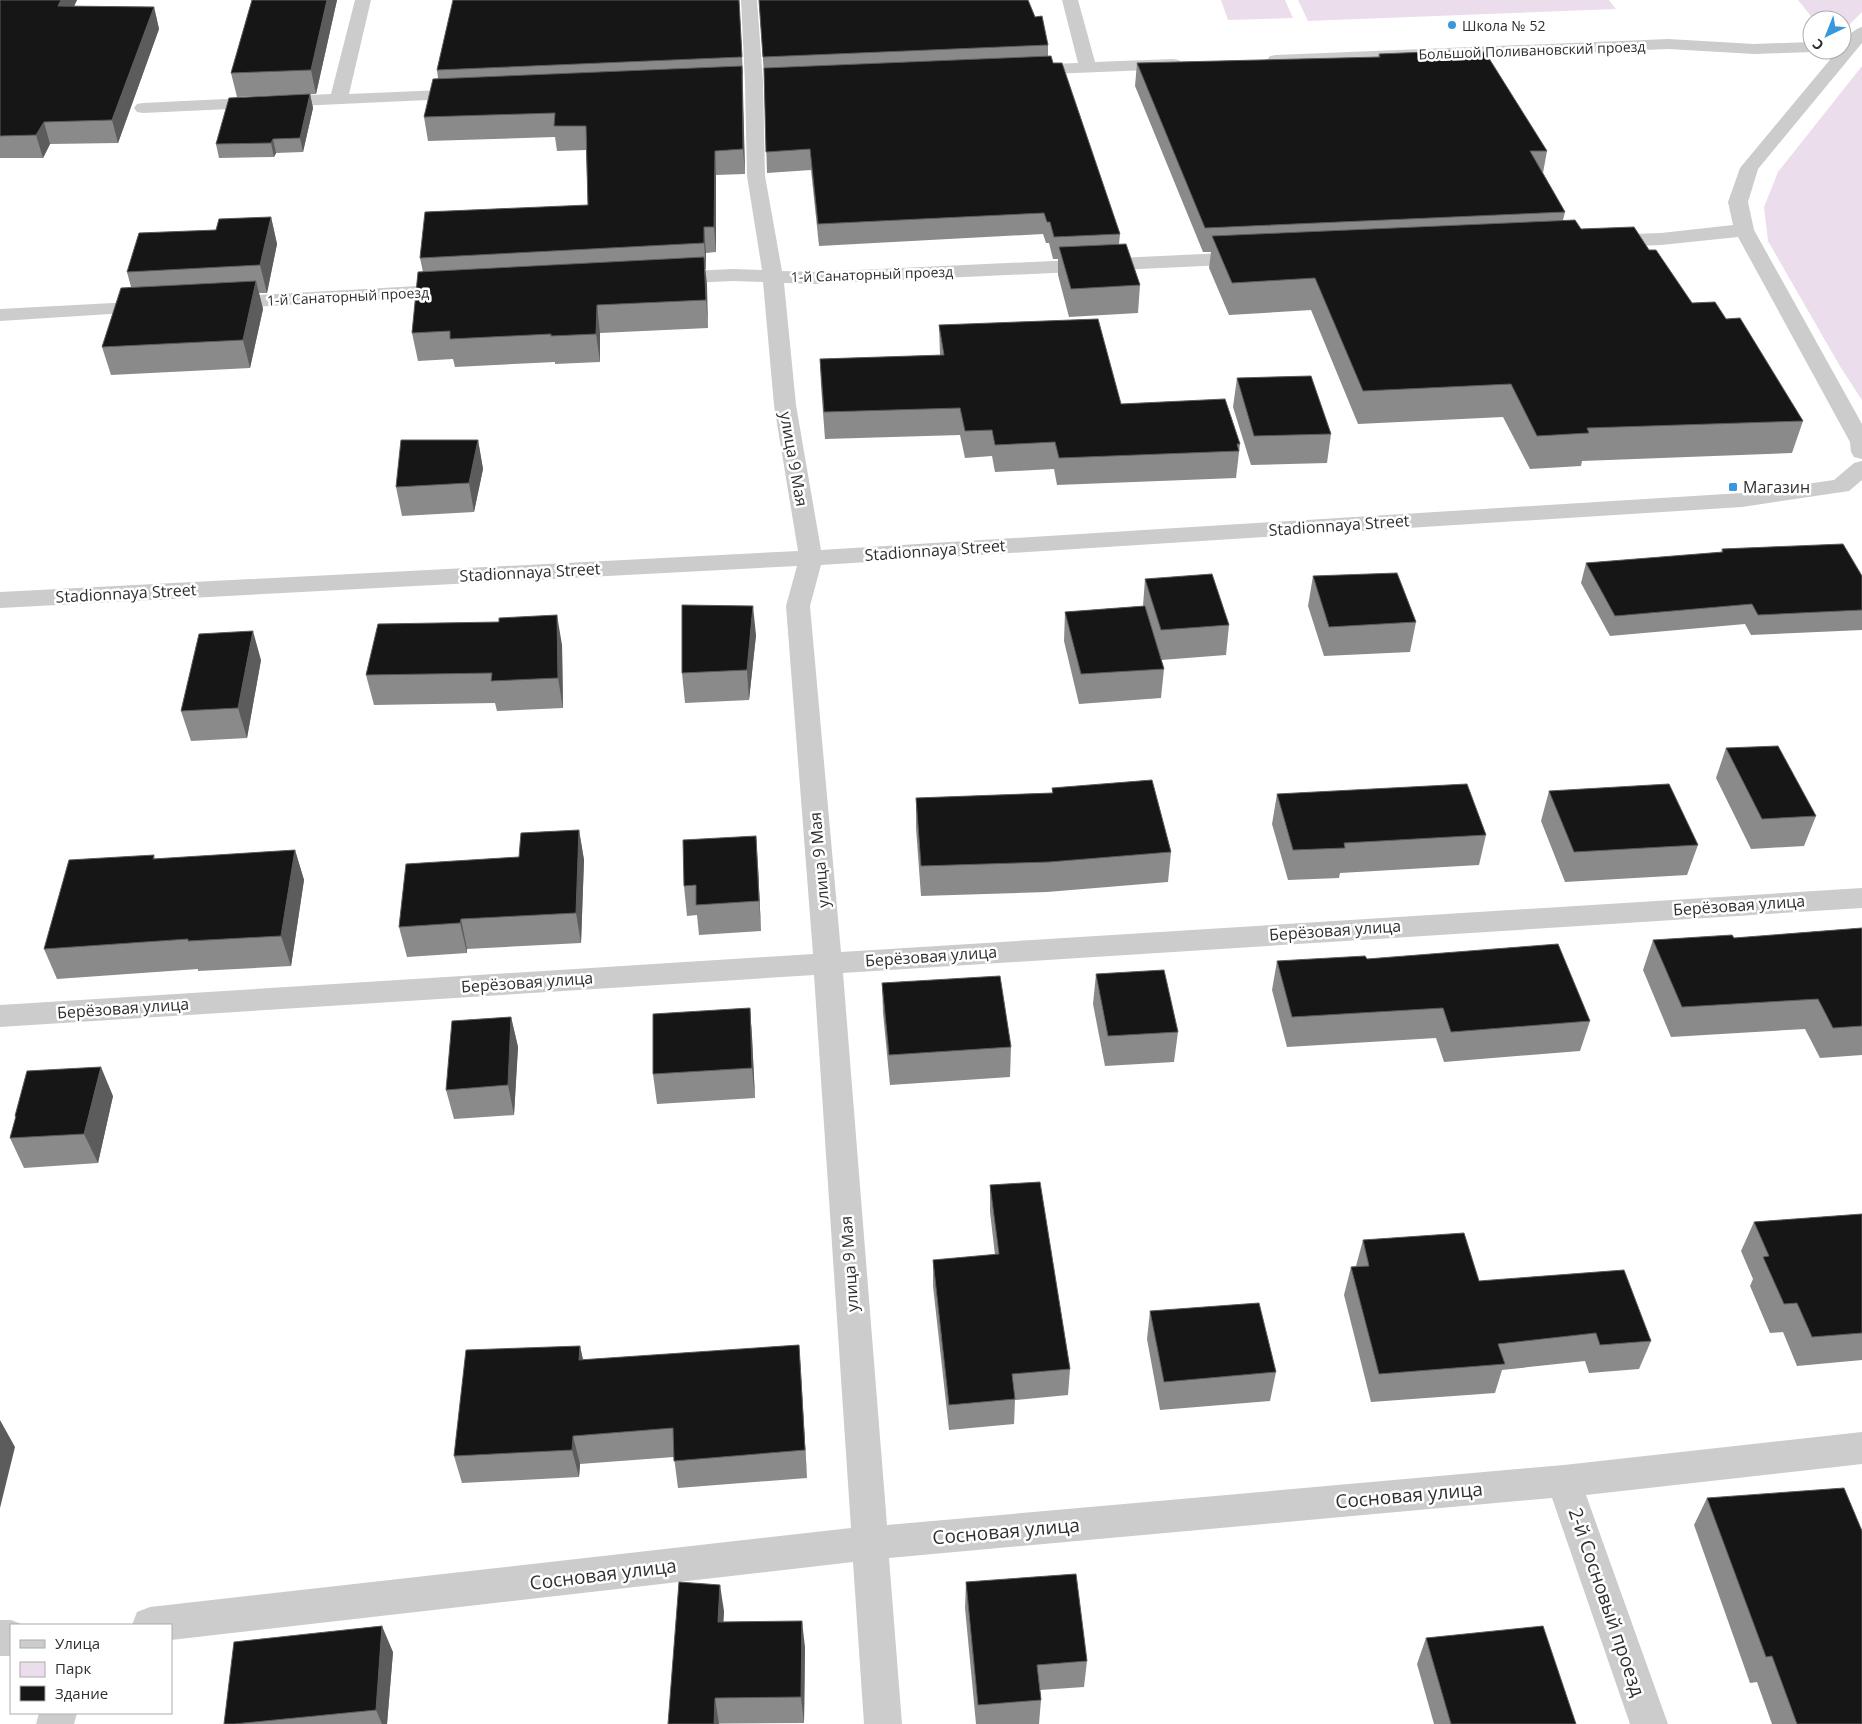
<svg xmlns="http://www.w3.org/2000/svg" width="1862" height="1724" font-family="'Open Sans',sans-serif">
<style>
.green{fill:#ebddeb}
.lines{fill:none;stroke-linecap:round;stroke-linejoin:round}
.street{fill:#ccc;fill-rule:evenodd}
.wall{fill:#8a8a8a}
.shaded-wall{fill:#5c5c5c}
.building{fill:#161616;stroke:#5c5c5c}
.poi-dot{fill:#3997dd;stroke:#fff;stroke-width:2}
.labels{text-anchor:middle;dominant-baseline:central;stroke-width:5;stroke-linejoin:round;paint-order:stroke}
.far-poi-label{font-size:14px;fill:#2f2f2f;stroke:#fff;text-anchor:start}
.far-street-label{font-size:14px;fill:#2f2f2f;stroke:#fff}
.street-label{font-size:16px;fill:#2f2f2f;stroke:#fff}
.poi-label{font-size:16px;fill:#2f2f2f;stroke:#fff;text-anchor:start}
.near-street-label{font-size:19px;fill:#2f2f2f;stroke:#fff}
</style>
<rect width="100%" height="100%" fill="#fff"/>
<!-- green -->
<path class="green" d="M1221,0H1285L1293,18L1228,20Z
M1298,0H1609L1616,9L1308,21Z
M1798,0H1862V12L1842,32V20H1814Z
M1862,66V400L1841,368L1768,241L1764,207L1778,172Z"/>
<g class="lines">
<!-- street -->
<path class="street" d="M355,0H371L349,94L466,89L472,90L475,94L472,98L143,113L137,112L134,108L137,104L143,103L331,94Z
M741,0H757L763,82L765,176L782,271L814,272L1247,252L1254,254L1257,258L1254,262L1247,264L814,284L784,283L796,405L821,550L1742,493L1834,480L1854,463L1862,461V480L1849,491L1742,507L821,565L810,606L841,952L1862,888V908L843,973L887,1525L1564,1465L1862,1432V1464L1586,1495L1668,1724H1630L1552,1498L889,1558L902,1724H864L853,1562L171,1640V1625H132L137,1612L150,1607L851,1528L814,975L0,1027V1005L813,954L786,606L797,566L0,608V592L798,551L774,405L763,282L733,281L668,284L661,282L658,278L661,274L668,272L733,269L762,270L747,176L745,82Z
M1062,0H1078L1095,62L1173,59L1179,60L1182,64L1179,68L1173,69L1026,75L1020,74L1017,70L1020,66L1026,65L1078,63Z
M1862,27V43L1758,169L1748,202L1754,230L1862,424V459L1854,457L1851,452L1850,442L1738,237L1661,245L1604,247L1597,245L1594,241L1597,237L1604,235L1661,233L1733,225L1728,202L1740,168L1838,50H1842C1842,41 1853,29 1862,27Z
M1668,39L1754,44L1812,42V50H1819L1812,52L1754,54L1668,49L1276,65L1270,64L1267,60L1270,56L1276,55Z
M453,284L460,286L463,290L460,294L224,309L217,307L214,303L217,299L224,297Z
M151,301L158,303L161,307L158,311L0,321V309Z
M0,1620H11L24,1625H11V1656H0Z
M39,1713H77L74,1724H36Z"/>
</g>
<!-- wall -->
<path class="wall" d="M0,0H77L74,6L154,7L159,29L118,143L50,144L43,158H0Z
M252,0H337L316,94L237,97L231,73Z
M739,0L743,75H742L745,174L716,175V252L706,253V269H705L708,328L600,333V362L555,364V362L455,367L453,359L418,361L412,333L423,272L420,258L588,205L586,150L557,151L555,137L428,141L424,117L438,78L437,70Z
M759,0L1035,17L1048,45V56L1053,63L1120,234L1119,244L1140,285L1138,313L1069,317L1058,275V259H1053L1049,243H1046L1043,234L819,246L811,170L767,173L764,75Z
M1451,53L1547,151L1543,173L1565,212L1563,220L1581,229L1649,250L1692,303L1726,319L1803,421L1792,453L1582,461L1581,466L1530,469L1503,417L1358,424L1311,310L1229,315L1209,268L1211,252H1203L1135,86L1137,63L1378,57L1379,54Z
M310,94L313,108L303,152L276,153L274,157L219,158L216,144Z
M271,217L277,244L267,293H259L263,309L250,368L111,375L102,347L131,287L127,272L216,230Z
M939,325L1121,404L1240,444L1236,478L1057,485L1054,469L995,472L992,456L965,458L960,435L825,439L821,386L820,359L940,355Z
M1237,378L1331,434L1327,463L1251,465L1233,407Z
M478,440L483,469L474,512L402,516L396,487Z
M1722,549L1862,576V630L1751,635L1745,624L1610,636L1581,583L1586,563L1721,553Z
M1313,576L1416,622L1410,652L1324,656L1308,606Z
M1145,579L1229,625L1226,655L1161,660L1164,669L1161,698L1079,704L1064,641L1065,612L1143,606Z
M756,635L749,700L685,703L682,673Z
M562,645L563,708L497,711L495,703L374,705L366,675Z
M261,660L247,738L191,741L181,711Z
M1726,748L1816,816L1804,846L1751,849L1716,778Z
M1052,788L1171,852L1168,882L1047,892L921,896L916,828V798L1052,793Z
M1549,791L1698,845L1687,875L1565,882L1541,821Z
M1277,794L1486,835L1479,865L1340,873L1339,878L1288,880L1272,824Z
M579,830L584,860L581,943L467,949V953L407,957L399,927L519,857Z
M295,850L304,880L291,966L198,971V969L57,979L44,949L154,855L155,859Z
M758,866L761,931L699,935L697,915L687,916L684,886Z
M1862,928V1055L1820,1058L1805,1029L1671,1037L1643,970L1653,940L1734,938Z
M1367,959L1590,1021L1580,1051L1444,1062L1436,1038L1287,1047L1272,990L1277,961Z
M1096,974L1178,1032L1174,1062L1105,1066L1093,1004Z
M882,983L1011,1047L1010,1077L890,1085L883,1013Z
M750,1008L752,1037L755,1098L657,1104L653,1074Z
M511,1017L518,1047L514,1115L454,1119L446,1090Z
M113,1096L98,1163L24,1168L10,1138L16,1118L15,1116Z
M990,1185L1070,1369L1068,1395L1015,1400L1014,1424L949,1430L933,1286V1260L995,1255L990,1212Z
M1862,1214V1360L1797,1366L1783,1332L1770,1333L1750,1286L1753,1279L1741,1251L1754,1222Z
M1363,1240L1479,1281L1651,1341L1639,1369L1589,1373L1585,1361L1502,1370L1495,1393L1371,1402L1344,1295L1351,1267L1356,1266Z
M1150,1311L1276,1372L1270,1401L1160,1410L1147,1339Z
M799,1345L807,1478L678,1488L674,1457L580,1464L579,1477L462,1483L454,1456L580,1346L583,1360Z
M1707,1498L1862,1724H1772L1757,1682L1750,1683L1694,1525Z
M966,1582L1087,1661L1084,1687L1040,1690L1041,1700L1039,1724H976L965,1608Z
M724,1611L723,1622L805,1647L804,1723L668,1724Z
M1426,1638L1576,1724H1434L1417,1664Z
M393,1652L387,1724H224Z"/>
<!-- shaded-wall -->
<path class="shaded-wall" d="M61,0H77L64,27L58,6Z
M327,0H337L316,94L311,70Z
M154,7L159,29L118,143L112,120Z
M742,66L743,90L745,174L743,149Z
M310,94L313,108L303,152L300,138Z
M44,122L50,144L43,158L36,135Z
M273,139L276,153L274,157L271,143Z
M715,151L716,175V252L714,227Z
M271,217L277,244L267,293L260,265Z
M704,227L706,253V269L704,243Z
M704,257L707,284L708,328L706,300Z
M256,281L263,309L250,368L243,340Z
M597,305L600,333V362L596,334Z
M478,440L483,469L474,512L469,483Z
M753,606L756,635L749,700L747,670Z
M557,615L562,645L563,708L558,678Z
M253,631L261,660L247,738L238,708Z
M579,830L584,860L581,943L576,913Z
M756,836L758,866L761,931L759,901Z
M295,850L304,880L291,966L281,936Z
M461,919L467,949V953L460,923Z
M750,1008L752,1037L755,1098L752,1068Z
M511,1017L518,1047L514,1115L508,1085Z
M101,1067L113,1096L98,1163L84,1134Z
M799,1345L801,1373L807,1478L805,1450Z
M580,1346L586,1374L579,1360Z
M0,1420L15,1447L0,1508Z
M573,1436L580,1464L579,1477L572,1450Z
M720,1585L724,1611L722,1648L718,1622Z
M802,1621L805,1647L804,1723L801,1697Z
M382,1626L393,1652L387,1724H382L376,1710Z
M715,1698L719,1724H714Z"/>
<!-- building -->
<path class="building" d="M0,0H61L58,6L154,7L112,120L44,122L36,135L0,136Z
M252,0H327L311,70L231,73Z
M453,0H739L742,57L437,70Z
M759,0H1028L1035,17L1042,16L1048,45L763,57Z
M1450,51L1451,53L1485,52L1547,151H1530L1565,212L1205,228L1137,63L1380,57L1379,54Z
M1051,56L1053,63H1062L1120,234L1054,237L1050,222H1047L1044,213L818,224L810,149L766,152L764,68Z
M742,66L743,149L715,151L714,227H704V243L420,258L425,212L588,205L586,126H554L555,113L424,117L433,79Z
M310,94L300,138L273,139L271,143L216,144L229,98Z
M271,217L260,265L127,272L139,233L216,230L219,219Z
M1575,220L1581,229L1634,227L1649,250H1656L1692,303L1715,302L1726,319L1740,318L1803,421L1587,428L1589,433L1537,436L1511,384L1363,391L1315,278L1232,283L1212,236Z
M1126,244L1140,285L1071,289L1059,247Z
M704,257L706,300L597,305L596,334L551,336V334L450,339V331L412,333L418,272Z
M256,281L243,340L102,347L121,288Z
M1098,319L1121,404L1225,399L1240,444H1237L1239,451L1059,458L1055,442L995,445L992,430L965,431L960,408L824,412L820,359L944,355L939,325Z
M1311,376L1331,434L1254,436L1237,378Z
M401,440H478L469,483L396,487Z
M1843,544L1862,576V610L1758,615L1752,604L1615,616L1586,563L1723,552L1722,549Z
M1397,573L1416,622L1329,627L1313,576Z
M1212,574L1229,625L1161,630L1145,579Z
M682,605L753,606L747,670L682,673Z
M1145,606L1164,669L1081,674L1065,612Z
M557,615L558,678L491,681L492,673L366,675L378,624L499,622V618Z
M253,631L238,708L181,711L199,634Z
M1778,746L1816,816L1762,819L1726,748Z
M1152,780L1171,852L1049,862L921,866L916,798L1053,793L1052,788Z
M1467,784L1486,835L1344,843L1345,848L1293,850L1277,794Z
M1669,784L1698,845L1574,852L1549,791Z
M579,830L576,913L461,919L460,923L399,927L406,864L519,857L521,833Z
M756,836L759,901L696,905V885L684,886L683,840Z
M295,850L281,936L188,941V939L44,949L69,860L154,855L153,859Z
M1862,928V1026L1833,1028L1818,999L1682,1007L1653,940L1732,935L1734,938Z
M1558,944L1590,1021L1451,1032L1443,1008L1292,1017L1277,961L1365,956L1367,959Z
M1164,970L1178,1032L1108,1036L1096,974Z
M1000,976L1011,1047L889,1055L882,983Z
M750,1008L752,1068L653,1074V1014Z
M511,1017L508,1085L446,1090L452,1021Z
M101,1067L84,1134L10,1138L16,1116H15L27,1071Z
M1040,1182L1070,1369L1012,1374L1015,1399L949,1405L933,1260L999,1254L990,1185Z
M1862,1214V1333L1812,1337L1797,1303L1784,1304L1763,1257L1769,1256L1754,1222Z
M1464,1233L1479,1281L1624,1270L1651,1341L1600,1345L1596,1333L1498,1344L1505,1364L1379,1374L1351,1267L1369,1266L1363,1240Z
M1259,1303L1276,1372L1164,1382L1150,1311Z
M799,1345L805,1450L674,1461L673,1428L573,1436L572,1450L454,1456L466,1350L580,1346L579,1360Z
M1844,1488L1862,1531V1724H1797L1772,1656L1766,1657L1707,1498Z
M1076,1574L1087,1661L1037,1665L1041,1700L978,1705L966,1582Z
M679,1582L720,1585L718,1622L802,1621L801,1697L715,1698L714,1724H668Z
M382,1626L376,1710L234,1724H224L234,1642Z
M1543,1626L1576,1724H1451L1426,1638Z"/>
<!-- markers -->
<g class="poi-dot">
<circle cx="1452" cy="25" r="5"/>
<rect x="1728" y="482" width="10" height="10" rx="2.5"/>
</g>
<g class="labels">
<!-- far-poi labels -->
<g class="far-poi-label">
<text x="1462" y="25">Школа № 52</text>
</g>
<!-- far-street labels -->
<g class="far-street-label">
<text transform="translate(1532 50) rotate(-2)">Большой Поливановский проезд</text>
<text transform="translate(872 274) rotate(-2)">1-й Санаторный проезд</text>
<text transform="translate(348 296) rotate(-3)">1-й Санаторный проезд</text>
</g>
<!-- street labels -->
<g class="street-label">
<text transform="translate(794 459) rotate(80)">улица 9 Мая</text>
<text transform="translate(1339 525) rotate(-4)">Stadionnaya Street</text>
<text transform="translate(935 550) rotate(-4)">Stadionnaya Street</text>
<text transform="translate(530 572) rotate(-3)">Stadionnaya Street</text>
<text transform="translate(126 593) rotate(-3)">Stadionnaya Street</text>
<text transform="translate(819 860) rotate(-95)">улица 9 Мая</text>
<text transform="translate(1739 905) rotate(-4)">Берёзовая улица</text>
<text transform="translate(1335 930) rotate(-4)">Берёзовая улица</text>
<text transform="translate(931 956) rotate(-4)">Берёзовая улица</text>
<text transform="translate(527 982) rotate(-4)">Берёзовая улица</text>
<text transform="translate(123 1008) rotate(-4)">Берёзовая улица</text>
<text transform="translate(849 1264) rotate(-94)">улица 9 Мая</text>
</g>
<!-- poi labels -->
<g class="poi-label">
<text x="1743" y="487">Магазин</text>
</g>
<!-- near-street labels -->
<g class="near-street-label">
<text transform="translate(1409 1495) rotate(-5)">Сосновая улица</text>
<text transform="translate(1006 1531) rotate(-5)">Сосновая улица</text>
<text transform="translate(603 1574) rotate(-7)">Сосновая улица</text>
<text transform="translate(1607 1602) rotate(71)">2-й Сосновый проезд</text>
</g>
</g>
<!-- legend -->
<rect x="10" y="1624" width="162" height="90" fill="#ffffff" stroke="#acacac"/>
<rect x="20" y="1640" width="25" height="8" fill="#cccccc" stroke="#acacac"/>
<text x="55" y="1649" font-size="15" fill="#2f2f2f">Улица</text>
<rect x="20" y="1662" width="25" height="15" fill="#ebddeb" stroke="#acacac"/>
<text x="55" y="1674" font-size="15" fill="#2f2f2f">Парк</text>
<rect x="20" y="1686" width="25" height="15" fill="#161616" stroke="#acacac"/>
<text x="55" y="1699" font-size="15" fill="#2f2f2f">Здание</text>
<!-- north arrow -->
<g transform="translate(1827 35) rotate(223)"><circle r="24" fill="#ffffff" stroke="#acacac"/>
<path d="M0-4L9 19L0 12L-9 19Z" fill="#3997dd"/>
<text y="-8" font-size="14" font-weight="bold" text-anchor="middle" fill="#2f2f2f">С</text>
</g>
</svg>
